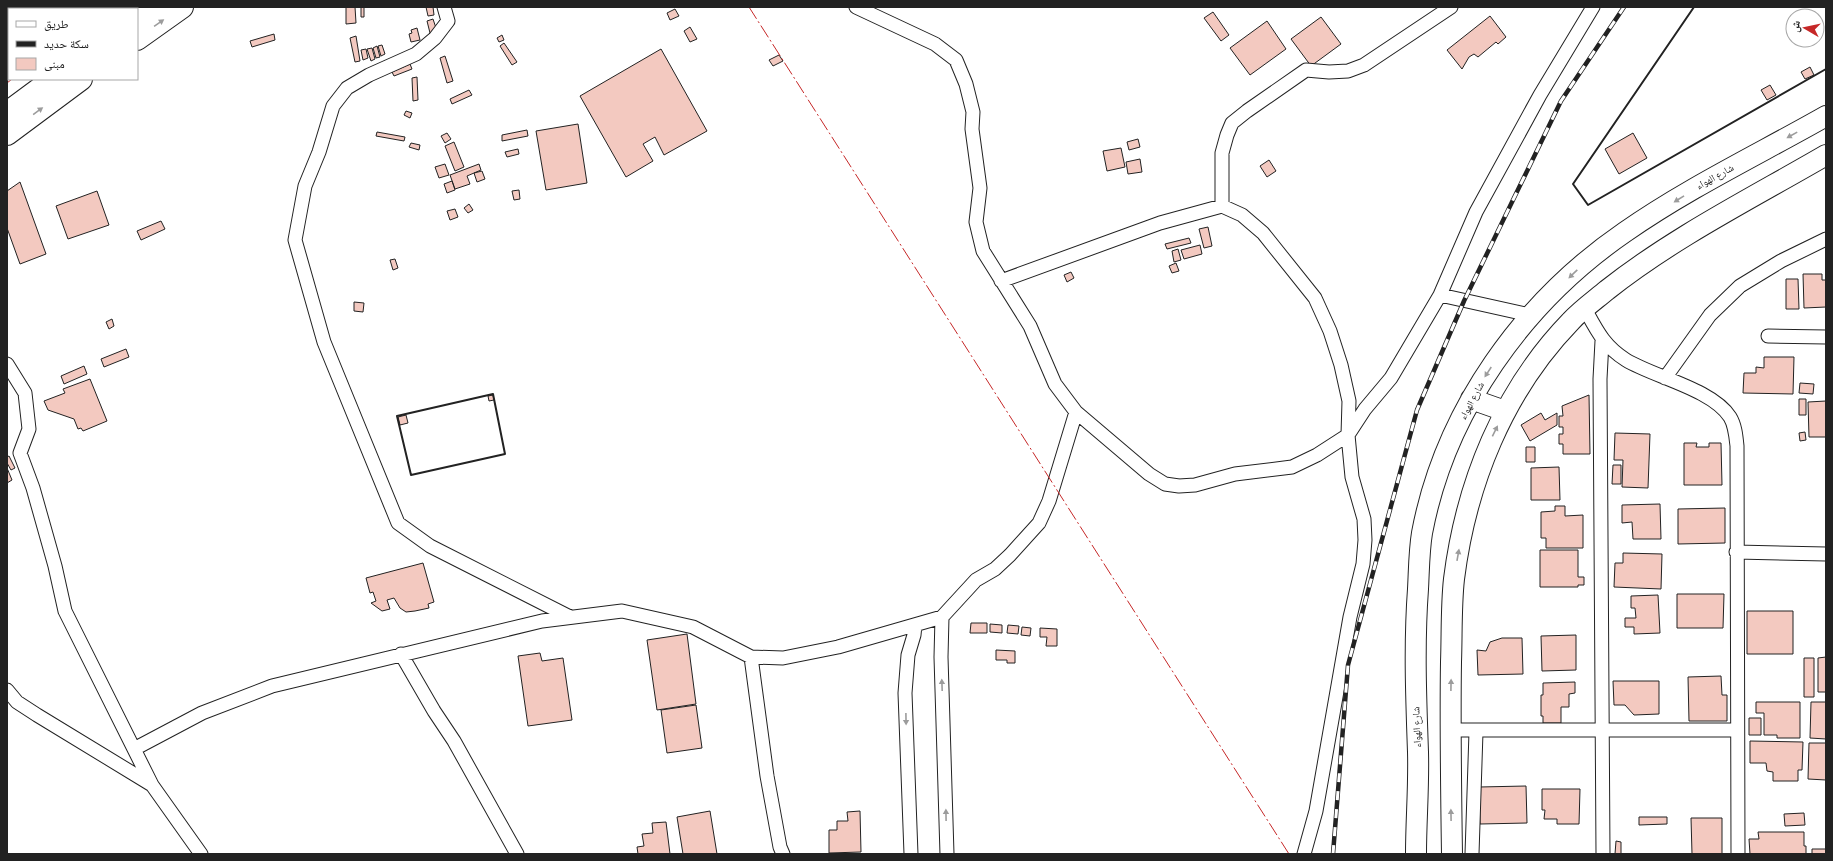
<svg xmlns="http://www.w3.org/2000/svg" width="1833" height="861" font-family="'Fira Sans Condensed','Noto Naskh Arabic',sans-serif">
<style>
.building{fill:#f3c9c0;stroke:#222}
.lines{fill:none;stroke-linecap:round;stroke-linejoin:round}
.street-casing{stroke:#222;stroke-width:15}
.primary-casing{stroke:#222;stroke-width:22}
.highway-casing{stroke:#222;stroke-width:24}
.street{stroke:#fff;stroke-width:13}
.primary{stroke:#fff;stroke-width:20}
.highway{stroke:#fff;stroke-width:22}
.rail-casing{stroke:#222;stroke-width:4.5}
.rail{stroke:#fff;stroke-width:3;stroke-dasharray:9;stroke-linecap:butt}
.wall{stroke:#222;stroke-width:2}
.power{stroke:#c62828;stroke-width:1;stroke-dasharray:14 3 2 3;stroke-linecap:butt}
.oneway{fill:#9c9c9c}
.labels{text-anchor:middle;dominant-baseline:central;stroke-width:3;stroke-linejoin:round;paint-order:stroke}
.street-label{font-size:10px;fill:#222;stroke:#fff}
</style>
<rect width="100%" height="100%" fill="#fff"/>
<!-- building -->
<path class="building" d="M346,7H355L356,23L346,24Z
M361,7H364V17H361Z
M426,7H433L434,15L428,16Z
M675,9L679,16L670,20L667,13Z
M1213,12L1229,35L1221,41L1204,18Z
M1490,16L1506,37L1498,44L1496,42L1478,57L1474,54L1469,57L1462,69L1447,50Z
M1321,17L1341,44L1311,66L1291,39Z
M433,19L437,31L430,33L427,21Z
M1267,21L1286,49L1250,75L1230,48Z
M690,27L697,39L690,42L684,31Z
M417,28L420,40L411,42L409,34L412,33L411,30Z
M274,34L275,40L252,47L250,41Z
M502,35L504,40L499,42L497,38Z
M356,36L360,61L355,62L350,38Z
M504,43L517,62L512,65L500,46Z
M382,45L385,54L381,56L378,46Z
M377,46L380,57L376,58L373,48Z
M372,48L375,59L371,61L367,49Z
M366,49L368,58L363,60L361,50Z
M661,49L707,131L664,155L655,137L643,144L653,161L626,177L580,96Z
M779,55L783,61L773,66L769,60Z
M445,56L453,81L447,83L440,58Z
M410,64L412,69L394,76L392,72Z
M1810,67L1814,75L1805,79L1801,72Z
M417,77L418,100L413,101L412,78Z
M1770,85L1776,95L1767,100L1761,90Z
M469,90L472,95L452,104L450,99Z
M406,111L412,113L410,118L404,115Z
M578,124L587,183L546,190L536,131Z
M527,130L528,136L502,141V135Z
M377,132L405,137L404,141L376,136Z
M447,133L451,139L445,143L441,136Z
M1633,133L1647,158L1619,174L1605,149Z
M1138,139L1140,147L1129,150L1127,142Z
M454,142L464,167L455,171L445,146Z
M411,143L420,145L419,150L409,147Z
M1121,148L1125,167L1107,171L1103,151Z
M518,149L519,154L507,157L505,152Z
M1140,159L1142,172L1128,174L1126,162Z
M1269,160L1276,171L1267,177L1260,166Z
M445,164L449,175L439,178L435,167Z
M479,164L481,170L467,176L470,184L455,189L450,175Z
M482,171L485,179L477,182L474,173Z
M452,181L455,190L447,193L444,184Z
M20,182L46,254L20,264L7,228V191Z
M519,190L520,199L514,200L512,191Z
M97,191L109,225L68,239L56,206Z
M469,204L473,210L468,213L464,208Z
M455,209L458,217L450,220L447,211Z
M161,221L165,229L141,240L137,231Z
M1208,227L1212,246L1204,248L1199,229Z
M1189,238L1191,243L1167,249L1165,244Z
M1200,245L1202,254L1184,259L1181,250Z
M1178,249L1181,260L1174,262L1172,251Z
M395,259L398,268L393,270L390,260Z
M1176,263L1179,271L1172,273L1169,266Z
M1071,272L1074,278L1067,282L1064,275Z
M1803,274H1822V280H1826V307L1804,308Z
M1786,279H1798L1799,309H1786Z
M354,302L364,303L363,312L354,311Z
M112,319L114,326L109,329L106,322Z
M126,349L129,357L104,367L101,359Z
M1764,357H1794L1793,394L1743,393L1744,373H1756V367L1764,368Z
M84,366L87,374L64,384L61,376Z
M90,379L107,421L83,431L81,428L78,429L74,419L48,410L44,401L65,393L63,389Z
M1800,383L1814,384L1813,394L1799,393Z
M493,395L494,400L489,401L488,396Z
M1589,395L1590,454H1563V444H1559V434H1563V427H1559V416H1563L1562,406Z
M1799,399H1806V415H1799Z
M1826,401V437H1809L1808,402Z
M1541,413L1545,420L1557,413V425L1530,441L1521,425Z
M406,415L408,423L400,425L398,417Z
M1805,432L1806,440L1800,441L1799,433Z
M1615,433L1650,434L1648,488L1622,487L1623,460H1614Z
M1684,443H1697L1696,447H1709V443H1721L1722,485H1684Z
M1526,447H1535V462H1526Z
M9,456L15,468L11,470L7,463V457Z
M1613,465H1621V484H1612Z
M1559,467L1560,500H1531V468Z
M7,468L12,480L7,483Z
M1660,504L1661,539H1633L1632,522L1622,523V505Z
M1555,506H1565V516L1583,515V548H1546V538H1541V512L1555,511Z
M1725,508V543L1678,544V509Z
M1540,550H1578V577H1584V585H1578V587H1540Z
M1623,553L1662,554L1661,589L1614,587L1615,563H1623Z
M423,563L434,602L428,604L429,608L415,611L406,612L400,608L394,598L387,600L390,609L382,611L371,603L376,601L373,592L370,593L366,578Z
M1677,594H1724L1723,628H1677Z
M1658,595L1660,633L1634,634V627H1625V618H1636L1635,608H1631V596Z
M1747,611H1793V654H1747Z
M971,623H987V633H970Z
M990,624L1002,625V633L990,632Z
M1008,625L1019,626L1018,634L1007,633Z
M1022,627L1031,628L1030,636L1021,635Z
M1040,628L1057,629V646H1046L1047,637H1040Z
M687,634L696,704L657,710L647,640Z
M1576,635V670L1542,671L1541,636Z
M1502,638H1522L1523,674L1478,675L1477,650L1486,651L1490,642Z
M996,650L1015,651V663H1007V660H996Z
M540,653L542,661L563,658L572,720L528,726L518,656Z
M1826,657V692H1818V658Z
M1804,658H1814V697H1804Z
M1721,676L1722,695H1727V721H1689L1688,677Z
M1613,681H1659V714L1634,715L1625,705H1614Z
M1575,682V693L1569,694V707H1561V723H1543V716H1541V695H1543V683Z
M1756,702H1800V738H1777V735H1764V713H1756Z
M1811,702H1826V739L1810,738Z
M696,705L702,748L667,753L661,710Z
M1749,718H1761V735H1749Z
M1750,741L1803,742L1802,770H1798V781H1773V772L1767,771L1766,763H1750Z
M1809,743H1826V780L1808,779Z
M1526,786L1527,823L1480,824L1479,787Z
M1542,789H1580L1579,824H1557V819H1544L1545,810H1542Z
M710,811L717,854H683L677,817Z
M860,811L861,852L829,853V830H837V821H848L847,812Z
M1804,813L1805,825L1785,826L1784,814Z
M1639,817H1667V824L1639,825Z
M1691,818H1722V854H1692Z
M666,822L670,854H638L637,847L644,846L642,834L653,833L652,823Z
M1758,832H1804V846H1806V854H1750L1749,839H1759Z
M1616,841L1621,842V854H1615Z
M1812,849H1826V854H1812Z"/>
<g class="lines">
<defs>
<path id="street" d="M444,7L448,21L435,38L416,54L369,75L347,88L333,106L319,152L305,186L295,240L324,342L398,523L430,546L570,617
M856,7L935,44L956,60L966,84L973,112L972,129L980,188L976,222L983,251L1030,326L1055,384L1076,412L1149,474L1165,484L1179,486L1195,485L1235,474L1292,467L1317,455L1348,435L1365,409L1391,378L1440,295L1476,212L1540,95L1593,7
M1222,206V153L1227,135L1232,123L1247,111L1306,70L1329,72L1348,71L1364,65L1451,7
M1001,281L1160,223L1222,206L1242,215L1263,233L1315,298L1330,331L1341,365L1349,401L1348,435L1352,477L1364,519L1365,540L1363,564L1350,617L1316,811L1304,854
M1440,295L1530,315
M1585,309C1597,331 1604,346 1626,360C1654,377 1712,389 1730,417C1735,425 1736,436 1737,446L1738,854
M1768,336L1826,337
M1602,341L1600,379L1603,854
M7,364L25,393L29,429L20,453L33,488L55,566L65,611L152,785
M1665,378L1710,315L1740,286L1781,261L1826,239
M1736,552L1826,554
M942,617L941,657L947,854
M401,654L434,711L454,741L517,854
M751,657L767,776L780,847L783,854
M7,690L17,702L37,715L152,785L201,854
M1450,730H1737
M134,749L202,713L272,686L542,621L622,611L693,627L751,657L783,658L838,647L942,617L976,580L995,569L1010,555L1039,523L1049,501L1076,412
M911,854L905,693L908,655L914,635L915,625
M1472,854L1476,732"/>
<path id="primary" d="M1471,399L1505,411
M1416,854C1416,820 1419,786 1418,752C1416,697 1414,643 1418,589C1419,571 1419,551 1422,533C1445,411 1523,302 1625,232C1688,188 1759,154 1826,116
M1452,854C1451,790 1450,726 1451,662C1452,635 1451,606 1454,579C1466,484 1503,391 1571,321C1581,310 1595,300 1607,290C1674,237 1752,198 1826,155"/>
<path id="highway" d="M137,18L153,7
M137,39L182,7
M7,113L53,79
M7,134L81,79"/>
</defs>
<!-- street casing -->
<use href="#street" class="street-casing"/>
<!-- primary casing -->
<use href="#primary" class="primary-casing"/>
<!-- highway casing -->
<use href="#highway" class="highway-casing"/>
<!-- street -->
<use href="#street" class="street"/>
<!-- primary -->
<use href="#primary" class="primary"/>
<!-- highway -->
<use href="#highway" class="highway"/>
<defs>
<path id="rail" d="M1333,854L1348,665L1417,410L1464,301L1561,101L1624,7"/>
</defs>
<!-- rail casing -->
<use href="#rail" class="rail-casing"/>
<!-- rail -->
<use href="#rail" class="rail"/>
<!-- wall -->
<path class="wall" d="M1694,7L1573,184L1588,205L1826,69
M493,394L505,454L411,475L397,416Z"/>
<!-- power -->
<path class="power" d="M749,7L1289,854
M108,9L110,7
M7,83L12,79"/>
</g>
<!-- one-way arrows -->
<defs><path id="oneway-solid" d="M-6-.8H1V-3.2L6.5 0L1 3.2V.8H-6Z"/></defs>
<g class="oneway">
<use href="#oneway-solid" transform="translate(159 23) rotate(-35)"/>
<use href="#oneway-solid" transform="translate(38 111) rotate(-36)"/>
<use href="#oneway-solid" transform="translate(1792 135) rotate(151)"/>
<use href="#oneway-solid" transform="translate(1679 199) rotate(148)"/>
<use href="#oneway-solid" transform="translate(1573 274) rotate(136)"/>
<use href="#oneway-solid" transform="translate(1488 372) rotate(123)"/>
<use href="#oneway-solid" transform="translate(1495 431) rotate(-64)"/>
<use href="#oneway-solid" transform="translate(1458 555) rotate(-80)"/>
<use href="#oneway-solid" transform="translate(942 685) rotate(-92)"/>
<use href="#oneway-solid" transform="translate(1451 685) rotate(-89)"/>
<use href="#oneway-solid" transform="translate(906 719) rotate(89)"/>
<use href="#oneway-solid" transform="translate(946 815) rotate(-91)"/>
<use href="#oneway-solid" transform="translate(1451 815) rotate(-91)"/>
</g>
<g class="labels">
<!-- street labels -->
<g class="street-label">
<text transform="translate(1715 177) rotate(-29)">شارع الهواء</text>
<text transform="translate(1472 401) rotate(-62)">شارع الهواء</text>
<text transform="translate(1417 727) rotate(-92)">شارع الهواء</text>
</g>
</g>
<!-- border -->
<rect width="1833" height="861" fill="none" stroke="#222222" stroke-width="16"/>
<!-- legend -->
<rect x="8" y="8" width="130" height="72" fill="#ffffff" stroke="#a7a7a7"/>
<rect x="16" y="21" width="20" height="6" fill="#ffffff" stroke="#a7a7a7"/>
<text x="44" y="28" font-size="12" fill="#222222">طريق</text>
<rect x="16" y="41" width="20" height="6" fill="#222222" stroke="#a7a7a7"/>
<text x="44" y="48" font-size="12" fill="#222222">سكة حديد</text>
<rect x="16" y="58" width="20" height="12" fill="#f3c9c0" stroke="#a7a7a7"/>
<text x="44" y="68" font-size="12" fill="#222222">مبنى</text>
<!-- north arrow -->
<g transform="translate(1805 28) rotate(279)"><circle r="19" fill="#ffffff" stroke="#a7a7a7"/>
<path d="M0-3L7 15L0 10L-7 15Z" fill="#c62828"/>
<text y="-6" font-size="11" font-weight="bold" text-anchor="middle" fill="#222222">ش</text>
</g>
</svg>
